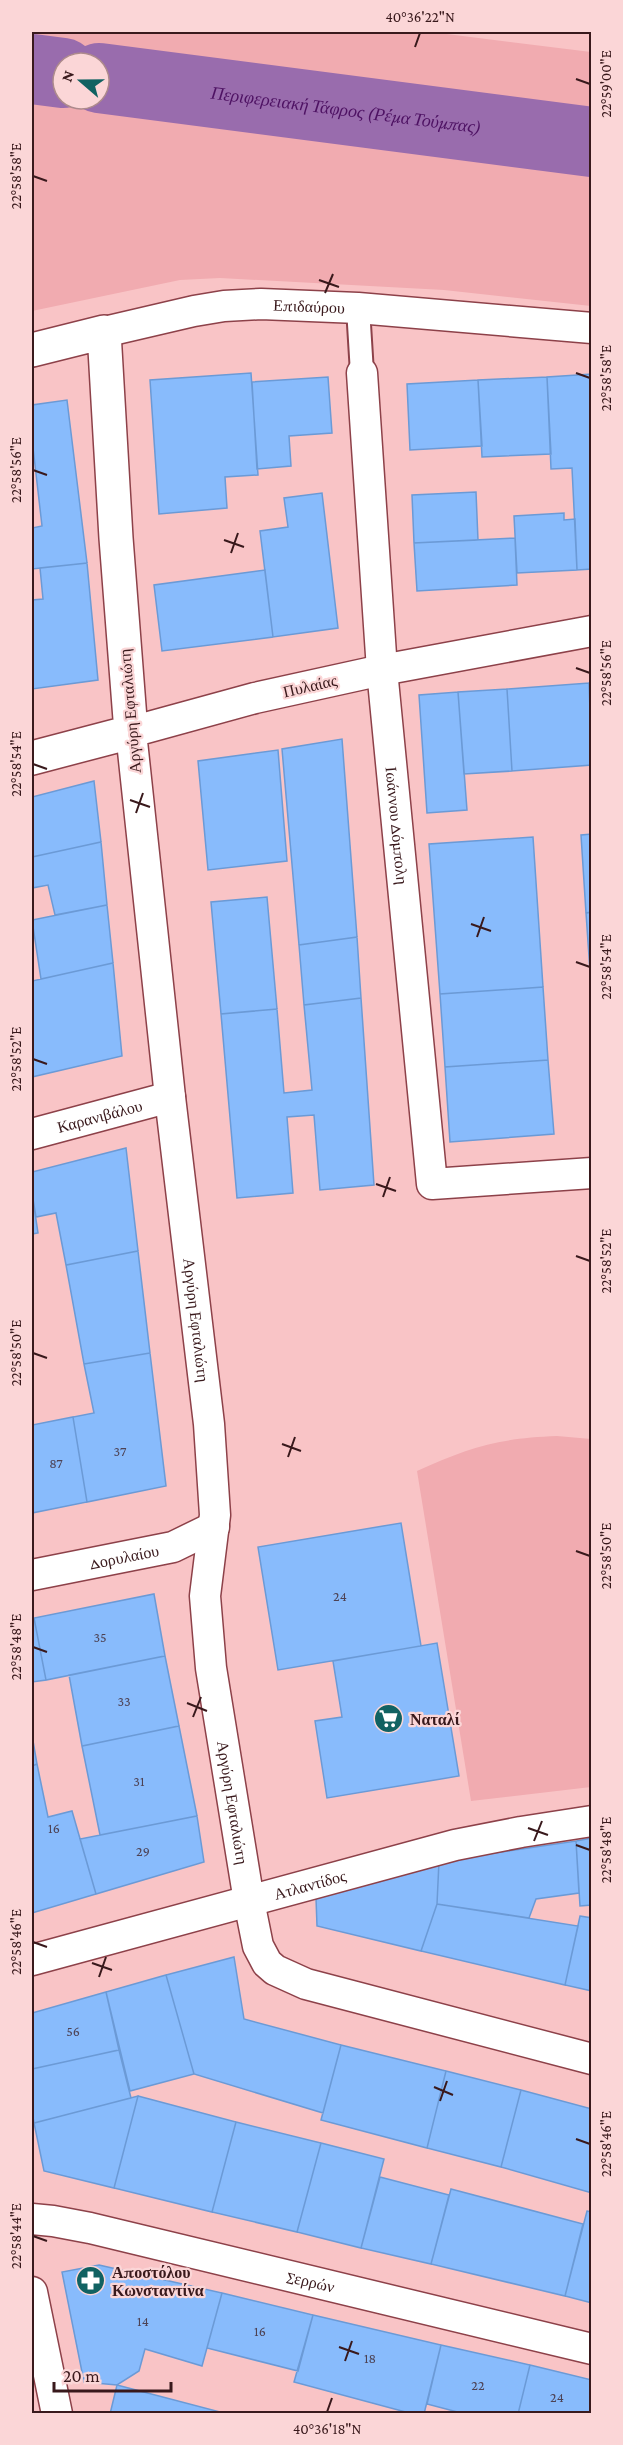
<svg xmlns="http://www.w3.org/2000/svg" width="623" height="2445" font-family="'Crimson Pro',serif">
<style>
.green{fill:#f1abb0;fill-rule:evenodd}
.lines{fill:none;stroke-linecap:round;stroke-linejoin:round}
.river{stroke:#996cad;stroke-width:70}
.building{fill:#88bbfc;stroke:#6b9ad6;stroke-width:1.5}
.pedestrian-casing{stroke:#8d4149;stroke-width:26}
.minor-casing{stroke:#8d4149;stroke-width:33}
.tertiary-casing{stroke:#8d4149;stroke-width:36}
.pedestrian{stroke:#fff;stroke-width:22}
.minor{stroke:#fff;stroke-width:30}
.tertiary{stroke:#fff;stroke-width:33}
.ticks{fill:none;stroke:#39191c;stroke-width:2}
.labels{text-anchor:middle;dominant-baseline:central;stroke-width:4.5;stroke-linejoin:round;paint-order:stroke}
.number-label{font-size:14px;fill:#4d4254}
.street-label{font-size:16px;fill:#39191c;stroke:#fbd6d7}
.poi-label{font-size:16px;font-weight:bold;fill:#39191c;stroke:#fbd6d7;text-anchor:start}
.water-label{font-size:18px;font-style:italic;fill:#4e1263;stroke:#fbd6d7}
.neatline{fill:none;stroke:#39191c;stroke-width:2}
.ticks-label{font-size:15px;text-anchor:middle;fill:#39191c}
</style>
<rect width="100%" height="100%" fill="#f9c4c6"/>
<!-- green -->
<path class="green" d="M32,32H431L591,52V306L444,290L220,278L180,280L32,311ZM63,63H99V99H63Z
M557,1436L591,1439V1787L471,1801L417,1471C469,1447 500,1438 557,1436Z"/>
<g class="lines">
<!-- river -->
<g class="river">
<path d="M32,69L63,73"/>
<path id="s1" d="M99,78L592,142"/>
</g>
</g>
<!-- building -->
<path class="building" d="M251,373L258,475L225,477L227,508L159,514L150,380Z
M592,374V569L577,570L572,468L551,469L547,377Z
M328,377L332,433L289,436L291,466L257,469L252,382Z
M547,377L551,454L482,457L478,380Z
M478,380L482,446L410,450L407,384Z
M67,400L87,563L32,569V528L42,526L32,439V405Z
M476,492L478,540L414,543L412,495Z
M322,493L338,628L273,637L260,531L288,527L284,498Z
M564,513V520L575,519L577,570L517,573L514,516Z
M515,538L517,585L417,591L414,543Z
M87,563L98,680L32,689V600L43,599L40,568Z
M265,570L273,637L162,651L154,585Z
M589,683H592V721Z
M589,683L592,765L512,771L507,689Z
M507,689L512,771L464,774L458,692Z
M458,692L467,810L427,813L419,695Z
M342,739L357,937L299,945L282,749Z
M278,750L287,861L208,870L198,761Z
M94,781L101,842L32,857V797Z
M592,834V912L586,913L581,835Z
M533,837L543,987L440,994L429,844Z
M101,842L107,905L55,915L48,885L32,888V857Z
M267,897L277,1009L221,1014L211,902Z
M107,905L113,963L41,979L32,920Z
M592,912V986H591L586,913Z
M357,937L361,998L304,1005L299,945Z
M113,963L122,1056L32,1077V981Z
M543,987L548,1060L445,1067L440,994Z
M361,998L374,1185L320,1190L314,1115L287,1117L293,1193L237,1198L221,1014L277,1009L284,1093L312,1090L304,1005Z
M548,1060L554,1134L450,1142L445,1067Z
M126,1148L138,1251L66,1265L56,1213L36,1217L32,1193V1172Z
M32,1193L38,1233L32,1234Z
M138,1251L150,1353L84,1364L66,1265Z
M150,1353L166,1486L87,1502L73,1417L94,1413L84,1364Z
M73,1417L87,1502L32,1513V1425Z
M401,1523L421,1646L278,1670L258,1547Z
M154,1594L165,1656L46,1680L34,1618Z
M32,1618H34L46,1680L32,1682Z
M437,1643L459,1776L327,1798L315,1721L342,1717L333,1661Z
M165,1656L179,1726L82,1746L69,1675Z
M179,1726L197,1816L100,1835L82,1746Z
M32,1735L37,1764L32,1766Z
M37,1764L48,1817L72,1811L96,1894L32,1913V1766Z
M197,1816L204,1862L96,1894L80,1839Z
M592,1838V1905L580,1906L576,1841Z
M576,1841L579,1893L536,1899L529,1918L437,1904L439,1861Z
M439,1861L437,1904L421,1951L317,1926L316,1898Z
M437,1904L578,1926L565,1985L421,1951Z
M580,1916L592,1918V1991L565,1985Z
M234,1957L244,2019L341,2045L323,2113L194,2074L166,1975Z
M166,1975L194,2074L130,2091L106,1992Z
M106,1992L119,2050L32,2069V2013Z
M341,2045L446,2071L427,2148L321,2120Z
M119,2050L131,2098L34,2123L32,2112V2069Z
M446,2071L521,2090L501,2167L427,2148Z
M521,2090L592,2109V2193L501,2167Z
M138,2096L236,2122L212,2212L114,2188Z
M138,2096L114,2188L44,2171L34,2123Z
M236,2122L321,2143L297,2232L212,2212Z
M321,2143L384,2159L361,2248L297,2232Z
M380,2177L449,2195L431,2264L361,2248Z
M451,2189L583,2224L565,2296L431,2264Z
M587,2211L592,2212V2303L565,2296Z
M99,2265L222,2293L202,2366L145,2349L139,2371L117,2385L84,2382L62,2272Z
M222,2293L313,2315L298,2371L207,2348Z
M313,2315L441,2345L424,2414H413L294,2382Z
M441,2345L530,2365L518,2414H465L427,2404Z
M530,2365L592,2380V2414H518Z
M117,2385L224,2413V2414H110Z"/>
<g class="lines">
<defs>
<path id="pedestrian" d="M358,308L362,373"/>
<g id="minor">
<path id="s2" d="M104,332L194,311L224,306L261,304L358,308L592,328"/>
<path id="s3" d="M362,373L382,670L432,1184L592,1173"/>
<path id="s4" d="M592,631L382,670L255,698L131,732L170,1097L209,1424L215,1515L205,1596L211,1668L249,1901L258,1946L267,1963L275,1970L306,1984L592,2059"/>
<path id="s5" d="M32,1134L170,1097"/>
<path id="s6" d="M32,1575L173,1547L214,1527"/>
<path id="s7" d="M32,1960L455,1845L521,1832L592,1821"/>
<path id="s8" d="M32,2219L53,2221L90,2228L592,2349"/>
<path d="M32,2292L57,2414"/>
</g>
<path id="tertiary" d="M32,350L104,332L116,538L131,732L32,758"/>
</defs>
<!-- pedestrian casing -->
<use href="#pedestrian" class="pedestrian-casing"/>
<!-- minor casing -->
<use href="#minor" class="minor-casing"/>
<!-- tertiary casing -->
<use href="#tertiary" class="tertiary-casing"/>
<!-- pedestrian -->
<use href="#pedestrian" class="pedestrian"/>
<!-- minor -->
<use href="#minor" class="minor"/>
<!-- tertiary -->
<use href="#tertiary" class="tertiary"/>
</g>
<!-- ticks -->
<path class="ticks" d="M415,47L420,33M576,79L590,84M33,176L47,181M319,280L339,287M325,293L333,274M576,373L590,378M33,470L47,475M224,540L244,547M231,553L238,533M576,668L590,673M33,764L47,769M130,800L150,807M136,813L143,793M471,924L491,931M477,937L484,917M576,962L590,967M33,1059L47,1064M376,1184L396,1191M383,1197L390,1177M576,1256L590,1261M33,1353L47,1358M282,1444L301,1451M288,1457L295,1437M576,1551L590,1556M33,1647L47,1652M187,1703L207,1711M193,1717L201,1697M528,1828L548,1835M534,1841L542,1821M576,1845L590,1850M33,1942L47,1947M92,1963L112,1970M99,1977L106,1957M434,2087L453,2095M440,2101L447,2081M576,2139L590,2144M33,2236L47,2241M339,2347L359,2354M345,2361L352,2341M327,2412L332,2398"/>
<!-- icons -->
<defs>
<symbol id="supermarket-disc" viewBox="-11 -11 22 22"><circle r="9.5" fill="#116262" stroke="#fbd6d7"/><path d="M-6-5.5h2.5l.6 2H6L4.5 2H-2.5L-4.4-4H-6ZM-1.5 3.2a1.3 1.3 0 1 0 .1 0ZM3 3.2a1.3 1.3 0 1 0 .1 0Z" fill="#fff"/></symbol>
<symbol id="pharmacy-disc" viewBox="-11 -11 22 22"><circle r="9.5" fill="#116262" stroke="#fbd6d7"/><path d="M-2-6h4v4h4v4h-4v4h-4v-4h-4v-4h4Z" fill="#fff"/></symbol>
</defs>
<g fill-rule="evenodd">
<use href="#supermarket-disc" x="372" y="1702" width="33" height="33"/>
<use href="#pharmacy-disc" x="74" y="2264" width="33" height="33"/>
</g>
<g class="labels">
<!-- number labels -->
<g class="number-label">
<text x="120" y="1451">37</text>
<text x="56" y="1463">87</text>
<text x="340" y="1596">24</text>
<text x="100" y="1637">35</text>
<text x="124" y="1701">33</text>
<text x="139" y="1781">31</text>
<text x="54" y="1828">16</text>
<text x="143" y="1851">29</text>
<text x="73" y="2031">56</text>
<text x="143" y="2321">14</text>
<text x="260" y="2331">16</text>
<text x="370" y="2358">18</text>
<text x="478" y="2385">22</text>
<text x="557" y="2397">24</text>
</g>
<!-- street labels -->
<g class="street-label">
<text stroke="none"><textPath href="#s2" startOffset="208">Επιδαύρου</textPath></text>
<text transform="translate(310 686) rotate(-13)">Πυλαίας</text>
<text transform="translate(130 711) rotate(-95)">Αργύρη Εφταλιώτη</text>
<text stroke="none"><textPath href="#s3" startOffset="454">Ιωάννου Δόμπολη</textPath></text>
<text stroke="none"><textPath href="#s5" startOffset="70">Καρανιβάλου</textPath></text>
<text stroke="none"><textPath href="#s4" startOffset="1064">Αργύρη Εφταλιώτη</textPath></text>
<text stroke="none"><textPath href="#s6" startOffset="94">Δορυλαίου</textPath></text>
<text stroke="none"><textPath href="#s4" startOffset="1550">Αργύρη Εφταλιώτη</textPath></text>
<text stroke="none"><textPath href="#s7" startOffset="288">Ατλαντίδος</textPath></text>
<text stroke="none"><textPath href="#s8" startOffset="286">Σερρών</textPath></text>
</g>
<!-- poi labels -->
<g class="poi-label">
<text x="410" y="1719">Ναταλί</text>
<text x="112" y="2272">Αποστόλου<tspan x="112" dy="18">Κωνσταντίνα</tspan></text>
</g>
<!-- water labels -->
<g class="water-label">
<text stroke="none"><textPath href="#s1" startOffset="249">Περιφερειακή Τάφρος (Ρέμα Τούμπας)</textPath></text>
</g>
</g>
<!-- border -->
<rect width="623" height="2445" fill="none" stroke="#fbd6d7" stroke-width="66"/>
<!-- north arrow -->
<g transform="translate(81 81) rotate(290)"><circle r="28" fill="#fbd6d7" stroke="#ad8a8c" stroke-width="1.5"/>
<path d="M0-4.5L10 22L0 15L-10 22Z" fill="#116262"/>
<text y="-9" font-size="16" font-weight="bold" text-anchor="middle" fill="#39191c">N</text>
</g>
<!-- scale -->
<path d="M54 2382v9h117v-9" fill="none" stroke="#39191c" stroke-width="3"/>
<text x="63" y="2382" font-size="18" fill="#39191c" stroke="#fbd6d7" stroke-width="4.5" paint-order="stroke">20 m</text>
<rect x="33" y="33" width="557" height="2379" class="neatline"/>
<g class="ticks-label">
<text x="420" y="22">40°36'22"N</text>
<text transform="translate(606 84) rotate(-90)" y="5">22°59'00"E</text>
<text transform="translate(16 176) rotate(-90)" y="5">22°58'58"E</text>
<text transform="translate(606 378) rotate(-90)" y="5">22°58'58"E</text>
<text transform="translate(16 470) rotate(-90)" y="5">22°58'56"E</text>
<text transform="translate(606 673) rotate(-90)" y="5">22°58'56"E</text>
<text transform="translate(16 764) rotate(-90)" y="5">22°58'54"E</text>
<text transform="translate(606 967) rotate(-90)" y="5">22°58'54"E</text>
<text transform="translate(16 1059) rotate(-90)" y="5">22°58'52"E</text>
<text transform="translate(606 1261) rotate(-90)" y="5">22°58'52"E</text>
<text transform="translate(16 1353) rotate(-90)" y="5">22°58'50"E</text>
<text transform="translate(606 1556) rotate(-90)" y="5">22°58'50"E</text>
<text transform="translate(16 1647) rotate(-90)" y="5">22°58'48"E</text>
<text transform="translate(606 1850) rotate(-90)" y="5">22°58'48"E</text>
<text transform="translate(16 1942) rotate(-90)" y="5">22°58'46"E</text>
<text transform="translate(606 2144) rotate(-90)" y="5">22°58'46"E</text>
<text transform="translate(16 2236) rotate(-90)" y="5">22°58'44"E</text>
<text x="327" y="2434">40°36'18"N</text>
</g>
</svg>
